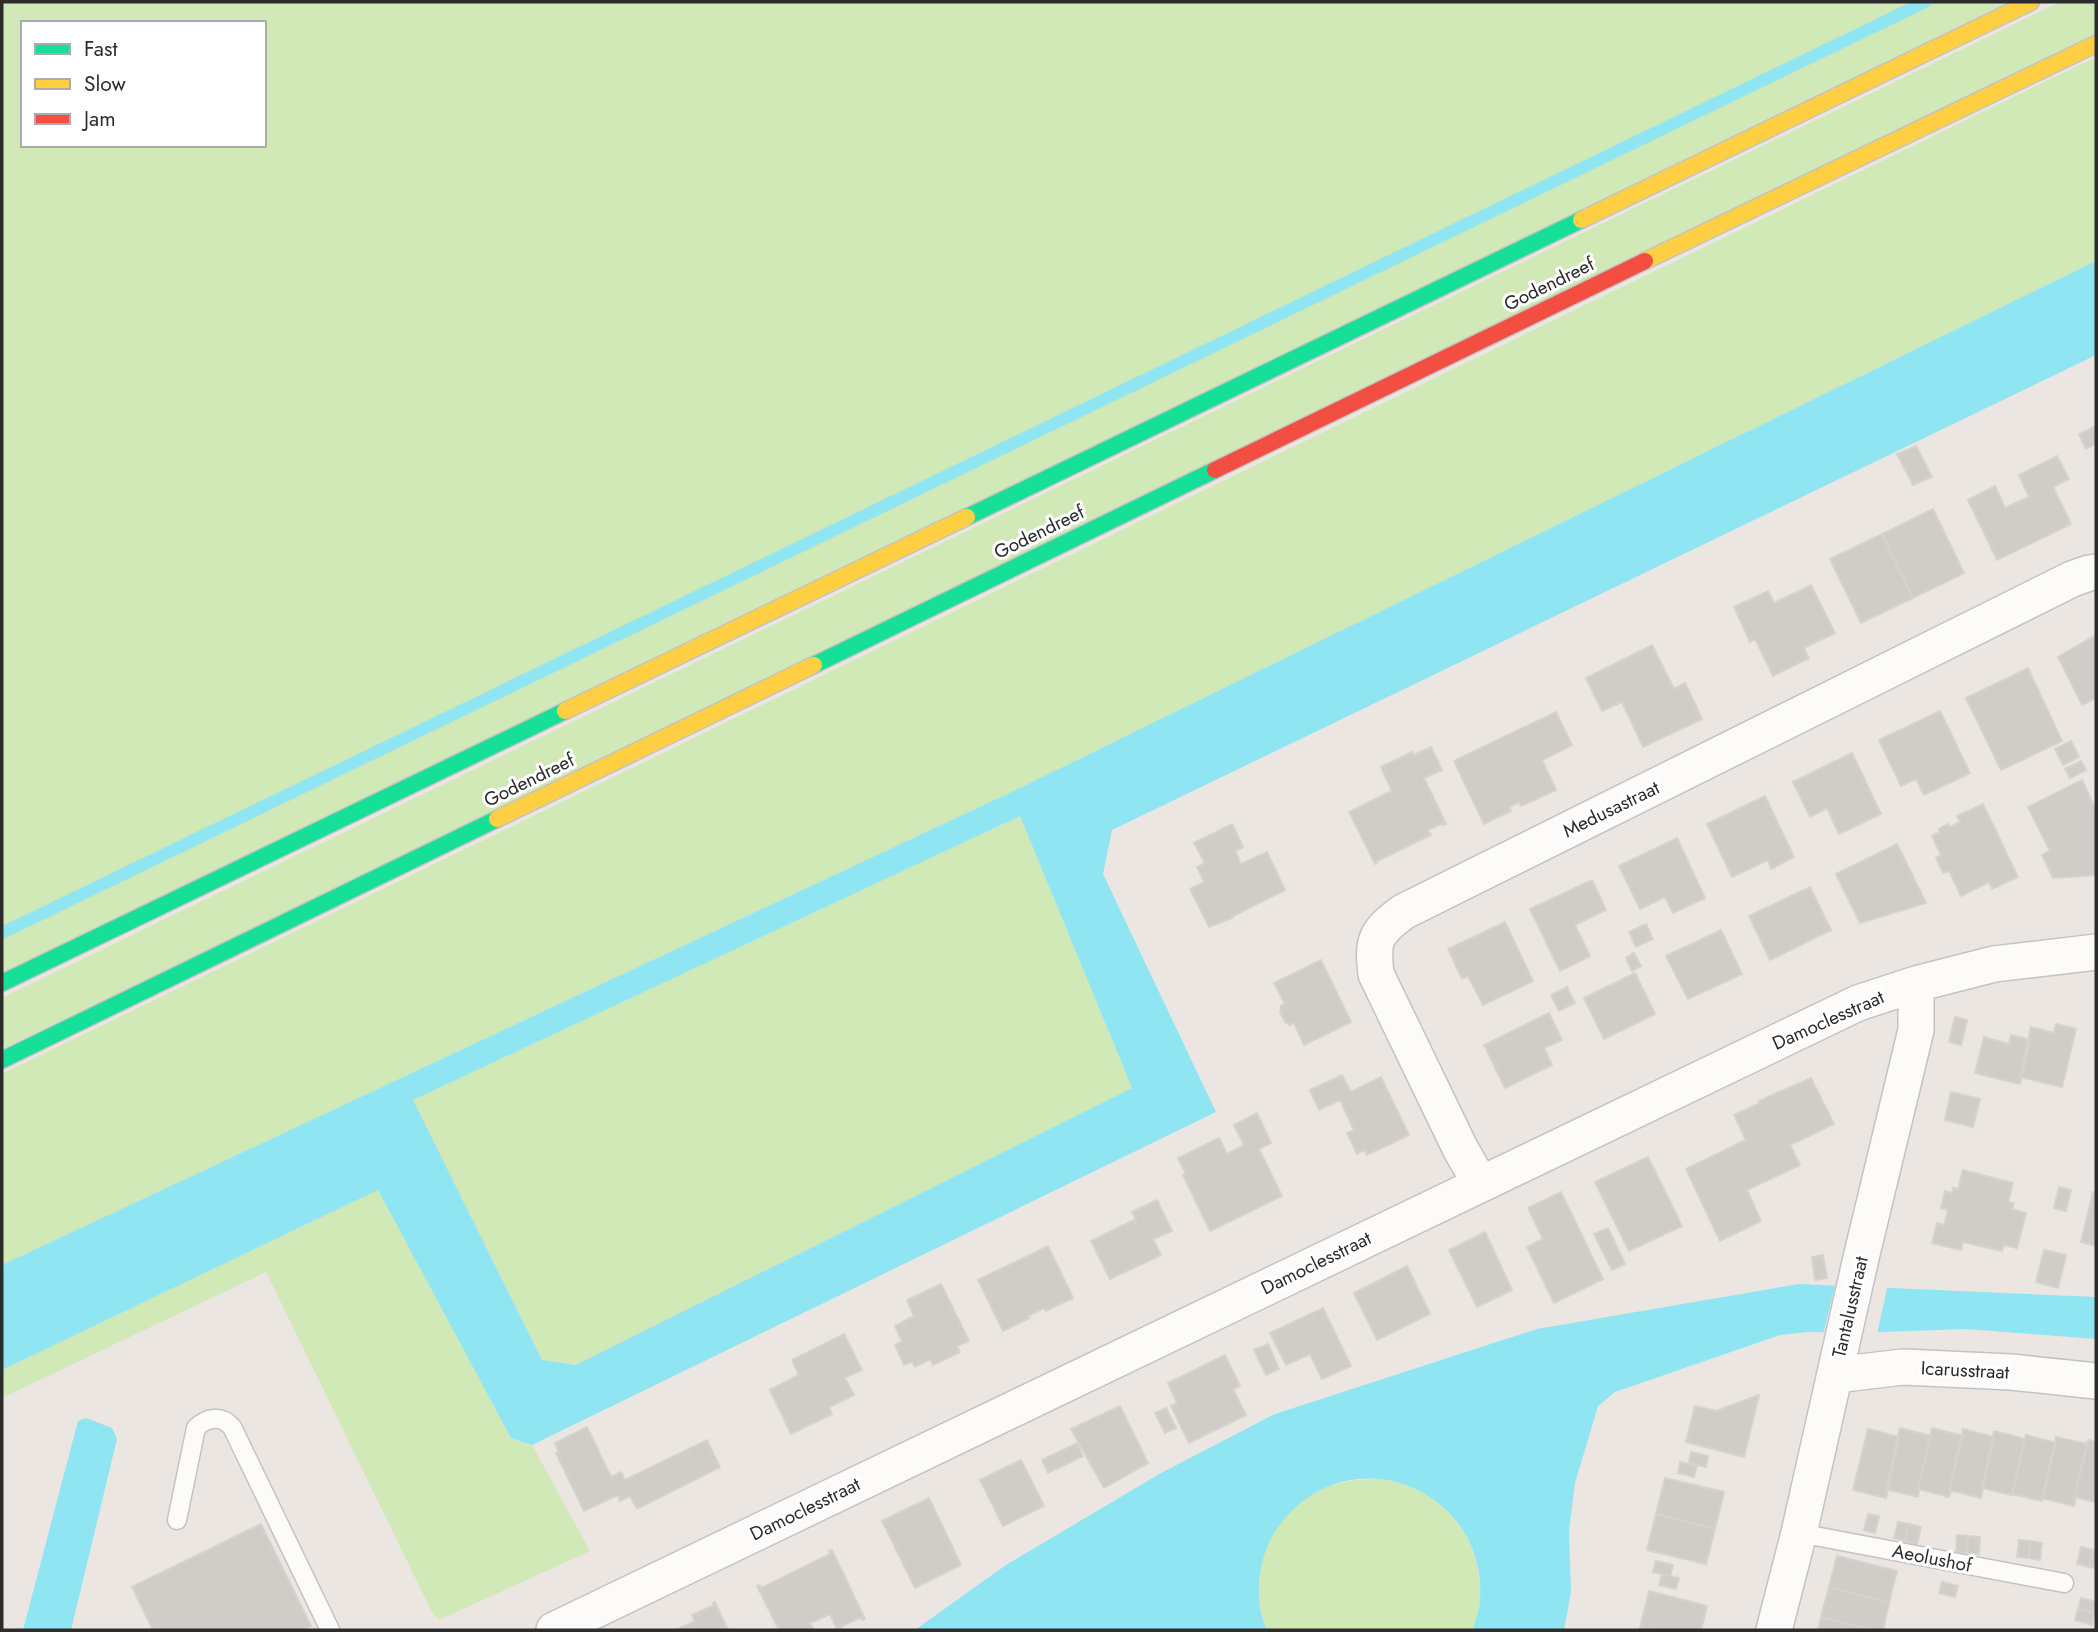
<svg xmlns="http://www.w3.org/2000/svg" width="2098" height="1632" font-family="Jost,sans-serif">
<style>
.green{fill:#d1e8b7;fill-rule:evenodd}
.water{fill:#8fe5f2;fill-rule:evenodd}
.pier{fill:#ebe6e1}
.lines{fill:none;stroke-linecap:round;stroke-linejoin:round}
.stream{stroke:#8fe5f2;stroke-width:12}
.building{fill:#d0ccc8;stroke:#d6d2cd;stroke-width:2}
.lane-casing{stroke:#c4c3c3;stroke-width:21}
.street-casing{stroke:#c4c3c3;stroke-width:38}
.fast-casing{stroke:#c4c3c3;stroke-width:19}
.slow-casing{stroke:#c4c3c3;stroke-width:19}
.jam-casing{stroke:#c4c3c3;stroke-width:19}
.lane{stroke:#fcfbfa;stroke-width:18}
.street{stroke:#fcfbfa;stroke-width:35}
.fast{stroke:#16e098;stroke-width:16}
.slow{stroke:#ffcf43;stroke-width:16}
.jam{stroke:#f24e42;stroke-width:16}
.labels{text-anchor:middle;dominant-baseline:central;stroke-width:6;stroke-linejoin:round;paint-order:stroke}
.street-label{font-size:19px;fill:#2c2c2c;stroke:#fff}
</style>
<rect width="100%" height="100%" fill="#ebe6e1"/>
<!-- green -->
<path class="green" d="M2,2H2010L2,976ZM23,23H264V145H23Z
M2060,2H2096V35L2,1049V998Z
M2096,57V261L1020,788L2,1265V1074Z
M1020,816L1132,1088L576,1365L542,1360L413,1100Z
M378,1190L511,1438L532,1445L590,1551L439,1620L432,1612L266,1272L2,1398V1370Z
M1379,1478C1391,1481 1405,1483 1416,1488C1457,1510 1483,1551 1480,1599C1480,1609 1476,1620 1473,1630H1267C1246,1582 1266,1521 1312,1494C1333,1482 1356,1480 1379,1478Z"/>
<!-- water -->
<path class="water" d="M2096,261V355L1112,830L1103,874L1216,1112L532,1445L511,1438L378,1190L2,1370V1265L1020,788ZM1020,816L1132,1088L576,1365L542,1360L413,1100Z
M1799,1284L2096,1297V1339L1966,1329L1854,1333L1807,1332L1780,1335L1615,1392L1598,1406L1575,1483L1569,1531L1571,1592L1564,1630H1473C1475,1620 1480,1609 1480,1599C1487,1501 1374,1441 1298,1505C1280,1521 1268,1539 1262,1563C1257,1586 1257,1608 1267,1630H915L1006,1565L1161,1473L1275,1414L1537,1329Z
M86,1418L112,1428L117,1439L71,1630H23L78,1421Z"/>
<!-- pier -->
<path class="pier" d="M1836,1282L1888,1284L1877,1334L1823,1335Z"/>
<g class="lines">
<!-- stream -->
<path class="stream" d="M2,933L1925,2"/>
</g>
<!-- building -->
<path class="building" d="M2096,426V444L2086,449L2079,434Z
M1916,446L1932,477L1913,485L1897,454Z
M2057,456L2069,479L2053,487L2071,524L1997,560L1968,500L1995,486L2005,508L2029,497L2019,475Z
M1933,509L1964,573L1913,598L1882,534Z
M1882,534L1913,598L1861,623L1830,559Z
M1811,585L1835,633L1804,648L1809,658L1773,676L1755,639L1750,642L1734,607L1768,591L1774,603Z
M2096,635V698L2082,705L2058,657Z
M1652,645L1674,689L1685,683L1702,719L1643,747L1622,702L1602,711L1586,678Z
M2028,668L2062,741L2001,770L1966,698Z
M1940,711L1970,773L1924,795L1916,779L1901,786L1879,740Z
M1556,712L1572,745L1542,760L1556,790L1521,806L1519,802L1509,807L1511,811L1484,824L1454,761Z
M2071,741L2079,757L2063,765L2055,749Z
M1431,747L1442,770L1424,778L1446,824L1443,825V823L1428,830L1431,835L1377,861V863L1375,864L1349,812L1392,791L1381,767L1412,752L1413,755Z
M1852,753L1881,814L1839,834L1827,808L1810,817L1793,782Z
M2081,761L2086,770L2070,778L2065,769Z
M2082,780L2096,810V875L2053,878L2042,855L2050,851L2028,807Z
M1765,796L1794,857L1771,869L1768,860L1732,877L1707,824Z
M1983,804L2018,877L1992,889L1989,882L1961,896L1949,871L1943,873L1936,858L1941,855L1932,836L1940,832L1939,829L1948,824L1950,827L1960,822L1957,816Z
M1232,824L1243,847L1235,851L1241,864L1267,852L1285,890L1231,917L1232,918L1209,927L1190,889L1204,882L1197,867L1205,863L1194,843Z
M1677,838L1705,898L1673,913L1665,897L1640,909L1619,866Z
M1897,844L1926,903L1860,923L1836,874Z
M1592,880L1606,910L1575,925L1590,956L1560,971L1530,909Z
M1810,887L1831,930L1770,960L1749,916Z
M1505,922L1533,981L1483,1005L1468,976L1462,979L1448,949Z
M1646,924L1653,939L1636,947L1629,932Z
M1721,930L1742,974L1688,999L1666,956Z
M1634,953L1641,966L1632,971L1626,958Z
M1321,960L1351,1022L1304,1045L1294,1023L1290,1025L1285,1022L1280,1012L1281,1006L1285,1004L1274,983Z
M1635,973L1655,1014L1604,1039L1584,998Z
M1567,987L1575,1003L1559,1011L1551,995Z
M1549,1013L1562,1040L1544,1048L1552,1065L1505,1088L1484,1045Z
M1955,1017L1967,1020L1961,1045L1949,1042Z
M2056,1024L2076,1029L2062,1087L2020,1077L2031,1027L2054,1033Z
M2011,1035L2030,1040L2020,1084L1975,1073L1984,1037L2009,1044Z
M1342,1075L1351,1092L1381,1077L1409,1135L1367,1155L1364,1150L1357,1154L1347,1133L1354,1130L1340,1100L1319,1110L1310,1090Z
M1811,1078L1834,1124L1790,1145L1800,1165L1747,1190L1761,1221L1720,1241L1686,1169L1746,1140L1734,1115L1760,1103L1759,1101Z
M1951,1092L1980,1099L1973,1127L1945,1120Z
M1257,1113L1271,1143L1259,1149L1282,1196L1210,1231L1183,1175L1186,1174L1178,1158L1219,1138L1227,1154L1244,1145L1234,1125Z
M1648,1157L1682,1226L1629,1251L1595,1182Z
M1963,1170L2013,1183L2008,1202L2014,1203L2012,1209L2026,1213L2017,1248L2004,1245L2002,1251L1963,1242L1961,1250L1932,1243L1937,1223L1944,1225L1948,1210L1941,1208L1945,1191L1952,1193L1953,1188L1958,1189Z
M2059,1187L2071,1190L2066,1211L2054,1208Z
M1561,1192L1603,1279L1554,1303L1527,1247L1543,1239L1528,1208Z
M2093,1192L2096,1193V1246L2081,1242Z
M1157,1200L1172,1231L1153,1239L1161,1255L1110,1279L1091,1241L1136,1219L1132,1212Z
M1608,1228L1625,1264L1612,1270L1594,1234Z
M1485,1232L1512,1290L1477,1307L1449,1250Z
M1048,1246L1073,1298L1046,1311L1044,1308L1028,1316L1030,1318L1003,1331L978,1280Z
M2044,1250L2066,1255L2058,1288L2036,1282Z
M1823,1255L1827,1278L1815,1280L1812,1257Z
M1407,1266L1430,1314L1377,1340L1354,1293Z
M941,1284L969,1341L957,1346L960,1352L933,1365L930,1359L915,1367L912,1362L904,1365L895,1345L902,1341L895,1326L914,1316L907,1300Z
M1323,1308L1351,1366L1322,1379L1310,1354L1286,1365L1270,1333Z
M844,1334L862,1370L845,1378L854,1395L829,1407L832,1414L791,1434L770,1390L799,1375L792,1360Z
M1268,1344L1279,1369L1266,1375L1254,1350Z
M1225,1355L1240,1386L1233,1389L1246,1415L1189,1443L1171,1406L1177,1403L1168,1383Z
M1759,1395L1744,1457L1686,1442L1695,1406L1716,1411Z
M1120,1406L1148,1463L1104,1488L1071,1429Z
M1166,1408L1176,1428L1165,1433L1155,1413Z
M587,1427L611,1477L621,1472L625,1480L707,1440L720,1467L637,1509L630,1496L620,1501L618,1495L584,1511L556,1453L559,1452L555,1443Z
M1900,1428L1931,1436L1918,1489L1919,1490L1918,1497L1886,1489Z
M1932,1428L1963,1436L1949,1490L1951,1491L1949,1497L1918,1489Z
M1868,1429L1899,1437L1886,1498L1853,1490Z
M1963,1429L1994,1437L1981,1498L1949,1490Z
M1994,1431L2025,1439L2012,1495L1982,1488Z
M2026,1435L2056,1443L2042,1501L2012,1494Z
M2056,1437L2088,1444L2074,1497H2076L2074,1506L2042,1498Z
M2088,1440L2096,1442V1502L2074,1497Z
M1077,1443L1083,1456L1048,1473L1042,1460Z
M1691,1452L1708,1456L1706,1467L1689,1463Z
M1021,1460L1044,1506L1003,1526L980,1480Z
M1680,1462L1697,1466L1694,1477L1678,1473Z
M1665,1478L1724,1492L1715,1529L1656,1514Z
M929,1498L961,1565L915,1588L882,1521Z
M1656,1514L1715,1529L1706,1564L1647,1550Z
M1868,1514L1879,1516L1875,1533L1864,1530Z
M1898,1522L1909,1524L1905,1541L1894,1538Z
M261,1524L311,1626L303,1630H153L132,1587Z
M1909,1524L1921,1527L1917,1544L1905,1541Z
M1957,1535L1968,1536L1967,1553L1956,1552Z
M1968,1536L1980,1537L1979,1554L1967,1553Z
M2019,1540L2030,1541L2029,1558L2017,1557Z
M2030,1541L2042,1543L2040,1560L2029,1558Z
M2081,1547L2093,1550L2089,1567L2077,1564Z
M832,1550L865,1619L862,1620L861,1617L837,1629L830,1614L810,1623L814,1630H779L757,1586L760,1585L761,1588L830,1554L829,1551Z
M2093,1550L2096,1551V1568L2089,1567Z
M1837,1556L1897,1571L1889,1603L1829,1587Z
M1656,1561L1673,1565L1670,1576L1653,1572Z
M1662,1574L1679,1578L1676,1589L1659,1585Z
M1942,1582L1958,1586L1955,1597L1939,1593Z
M1829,1587L1889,1603L1883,1630H1873L1821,1617Z
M1649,1591L1707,1606L1701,1630H1651L1640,1628Z
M2081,1598L2096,1602L2094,1613L2078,1609Z
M715,1602L728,1630H676L695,1621L692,1615L714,1605L713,1603Z
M2078,1609L2094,1613L2092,1625L2075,1620Z
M1821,1617L1873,1630H1818Z"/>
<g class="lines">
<defs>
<path id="lane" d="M177,1520L196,1428C207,1417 221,1415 232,1427L330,1630
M1799,1533L2064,1583"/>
<path id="street" d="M1480,1183L1460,1148L1376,974C1372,940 1375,933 1403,912L2072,579L2089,573L2096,572
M1835,1375L1903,1367L2011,1372L2096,1381
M554,1630L1858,1003L1916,984L1994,964L2096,952
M1774,1630L1799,1533L1861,1258L1916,1030V984"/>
<path id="fast" d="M967,517L1581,220
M814,665L1215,470
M2,983L565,711
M2,1060L497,819"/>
<path id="slow" d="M1581,220L2031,2
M1645,261L2096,44
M565,711L967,517
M497,819L814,665"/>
<path id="jam" d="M1215,470L1645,261"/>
</defs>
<!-- lane casing -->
<use href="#lane" class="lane-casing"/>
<!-- street casing -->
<use href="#street" class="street-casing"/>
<!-- fast casing -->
<use href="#fast" class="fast-casing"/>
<!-- slow casing -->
<use href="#slow" class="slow-casing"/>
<!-- jam casing -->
<use href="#jam" class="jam-casing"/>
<!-- lane -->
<use href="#lane" class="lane"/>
<!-- street -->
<use href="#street" class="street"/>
<!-- fast -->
<use href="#fast" class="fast"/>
<!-- slow -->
<use href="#slow" class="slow"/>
<!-- jam -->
<use href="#jam" class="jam"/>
</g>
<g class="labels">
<!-- street labels -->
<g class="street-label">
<text transform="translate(1549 284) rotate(-26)">Godendreef</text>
<text transform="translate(1039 532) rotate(-26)">Godendreef</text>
<text transform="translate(529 780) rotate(-26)">Godendreef</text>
<text transform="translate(1611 809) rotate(-26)">Medusastraat</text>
<text transform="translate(1828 1020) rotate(-24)">Damoclesstraat</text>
<text transform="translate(1316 1263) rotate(-26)">Damoclesstraat</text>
<text transform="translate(1850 1307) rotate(-77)">Tantalusstraat</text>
<text transform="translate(1965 1370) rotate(3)">Icarusstraat</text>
<text transform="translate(805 1509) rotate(-26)">Damoclesstraat</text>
<text transform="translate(1932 1558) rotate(11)">Aeolushof</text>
</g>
</g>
<!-- border -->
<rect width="2098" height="1632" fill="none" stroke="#2c2c2c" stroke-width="7"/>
<!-- legend -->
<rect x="21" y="21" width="245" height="126" fill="#ffffff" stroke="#ababab" stroke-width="2"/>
<rect x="35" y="44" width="35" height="10" fill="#16e098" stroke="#ababab" stroke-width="2"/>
<text x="84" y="56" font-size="21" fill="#2c2c2c">Fast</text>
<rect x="35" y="79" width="35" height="10" fill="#ffcf43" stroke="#ababab" stroke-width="2"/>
<text x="84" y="91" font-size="21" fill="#2c2c2c">Slow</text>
<rect x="35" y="114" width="35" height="10" fill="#f24e42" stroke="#ababab" stroke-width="2"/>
<text x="84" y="126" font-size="21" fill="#2c2c2c">Jam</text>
</svg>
